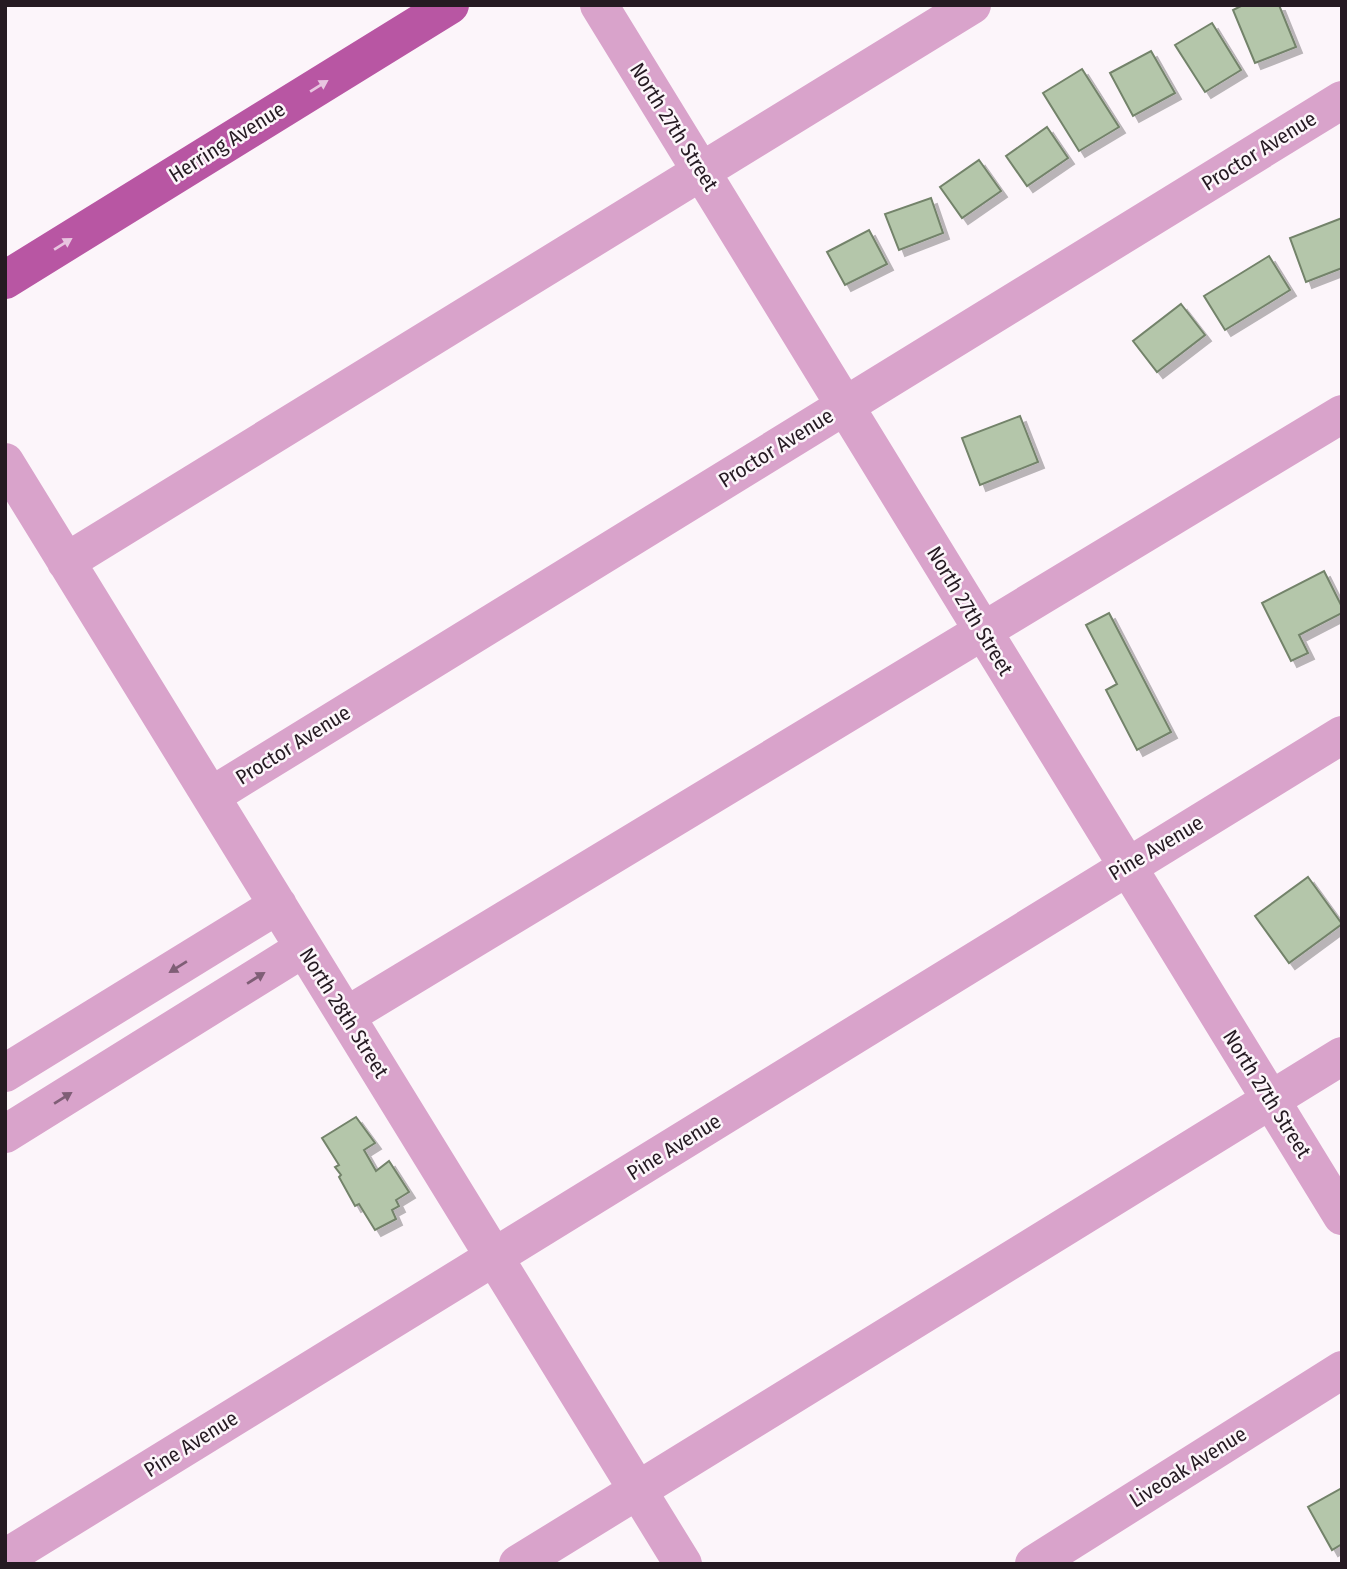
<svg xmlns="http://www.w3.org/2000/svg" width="1347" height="1569" font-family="'Fira Sans Condensed',sans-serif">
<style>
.building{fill:#b4c6aa;stroke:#73836a;stroke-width:2;filter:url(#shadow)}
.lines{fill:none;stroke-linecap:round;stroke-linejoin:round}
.minor{stroke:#d9a3cb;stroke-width:38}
.major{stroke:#b856a3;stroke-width:38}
.oneway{fill:#e8c5e0}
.oneway2{fill:#7f5e76}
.labels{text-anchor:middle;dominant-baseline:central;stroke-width:5;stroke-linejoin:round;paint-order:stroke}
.street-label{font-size:21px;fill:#251a22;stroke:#fcf5fa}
</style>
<defs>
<filter id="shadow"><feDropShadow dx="6" dy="6" stdDeviation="0" flood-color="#0004"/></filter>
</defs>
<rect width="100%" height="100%" fill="#fcf5fa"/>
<!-- building -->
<path class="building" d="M1243,5H1279L1296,47L1255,63L1233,10Z
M1212,23L1241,70L1205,92L1175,45Z
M1151,51L1175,93L1133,116L1110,73Z
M1082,69L1119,127L1079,151L1043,93Z
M1047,127L1068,158L1027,186L1006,156Z
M979,160L1001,191L962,218L940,187Z
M931,198L943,233L899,250L885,214Z
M1342,218V268L1306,282L1290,238Z
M869,230L887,264L845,285L827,252Z
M1269,256L1290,290L1225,330L1204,296Z
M1181,304L1205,335L1157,372L1133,341Z
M1020,416L1038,462L980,485L962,438Z
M1324,571L1342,607V613L1299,635L1308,653L1291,661L1262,603Z
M1109,613L1171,732L1137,750L1106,690L1117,684L1086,625Z
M1308,877L1342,924L1289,963L1255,916Z
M356,1117L375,1143L364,1150L376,1171L389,1161L409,1192L396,1200L399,1206L392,1210L396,1219L375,1230L359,1204L355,1206L339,1177L341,1175L335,1167L339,1165L322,1138Z
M1342,1488V1544L1332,1550L1308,1507Z"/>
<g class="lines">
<!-- minor -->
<path class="minor" d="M599,5L1342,1216
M5,462L683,1564
M66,562L972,5
M211,796L1342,100
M346,1016L1342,414
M5,1073L278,905
M5,1134L304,948
M5,1558L1342,735
M518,1564L1342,1056
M1034,1564L1342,1370"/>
<!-- major -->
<path class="major" d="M5,280L450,5"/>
</g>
<!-- one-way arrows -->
<defs><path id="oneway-solid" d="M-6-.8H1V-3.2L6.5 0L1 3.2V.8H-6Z" transform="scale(1.75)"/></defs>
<g class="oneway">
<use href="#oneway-solid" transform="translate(319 86) rotate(-32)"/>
<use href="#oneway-solid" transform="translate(63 244) rotate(-32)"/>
</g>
<g class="oneway2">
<use href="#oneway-solid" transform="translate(178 967) rotate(148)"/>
<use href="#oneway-solid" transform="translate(256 978) rotate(-32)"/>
<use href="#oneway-solid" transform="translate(63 1098) rotate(-32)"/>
</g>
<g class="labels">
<!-- street labels -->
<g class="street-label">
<text transform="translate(674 127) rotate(58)">North 27th Street</text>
<text transform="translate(227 142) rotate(-32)">Herring Avenue</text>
<text transform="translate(1259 151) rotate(-32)">Proctor Avenue</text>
<text transform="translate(776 448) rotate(-32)">Proctor Avenue</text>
<text transform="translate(970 611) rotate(59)">North 27th Street</text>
<text transform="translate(293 745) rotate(-32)">Proctor Avenue</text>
<text transform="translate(1156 848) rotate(-31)">Pine Avenue</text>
<text transform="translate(344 1013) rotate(58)">North 28th Street</text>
<text transform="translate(1267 1094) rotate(58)">North 27th Street</text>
<text transform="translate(674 1147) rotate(-32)">Pine Avenue</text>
<text transform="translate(191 1444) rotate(-32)">Pine Avenue</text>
<text transform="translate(1188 1467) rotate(-32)">Liveoak Avenue</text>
</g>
</g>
<!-- border -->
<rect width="1347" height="1569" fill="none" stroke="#251a22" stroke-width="14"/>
</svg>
